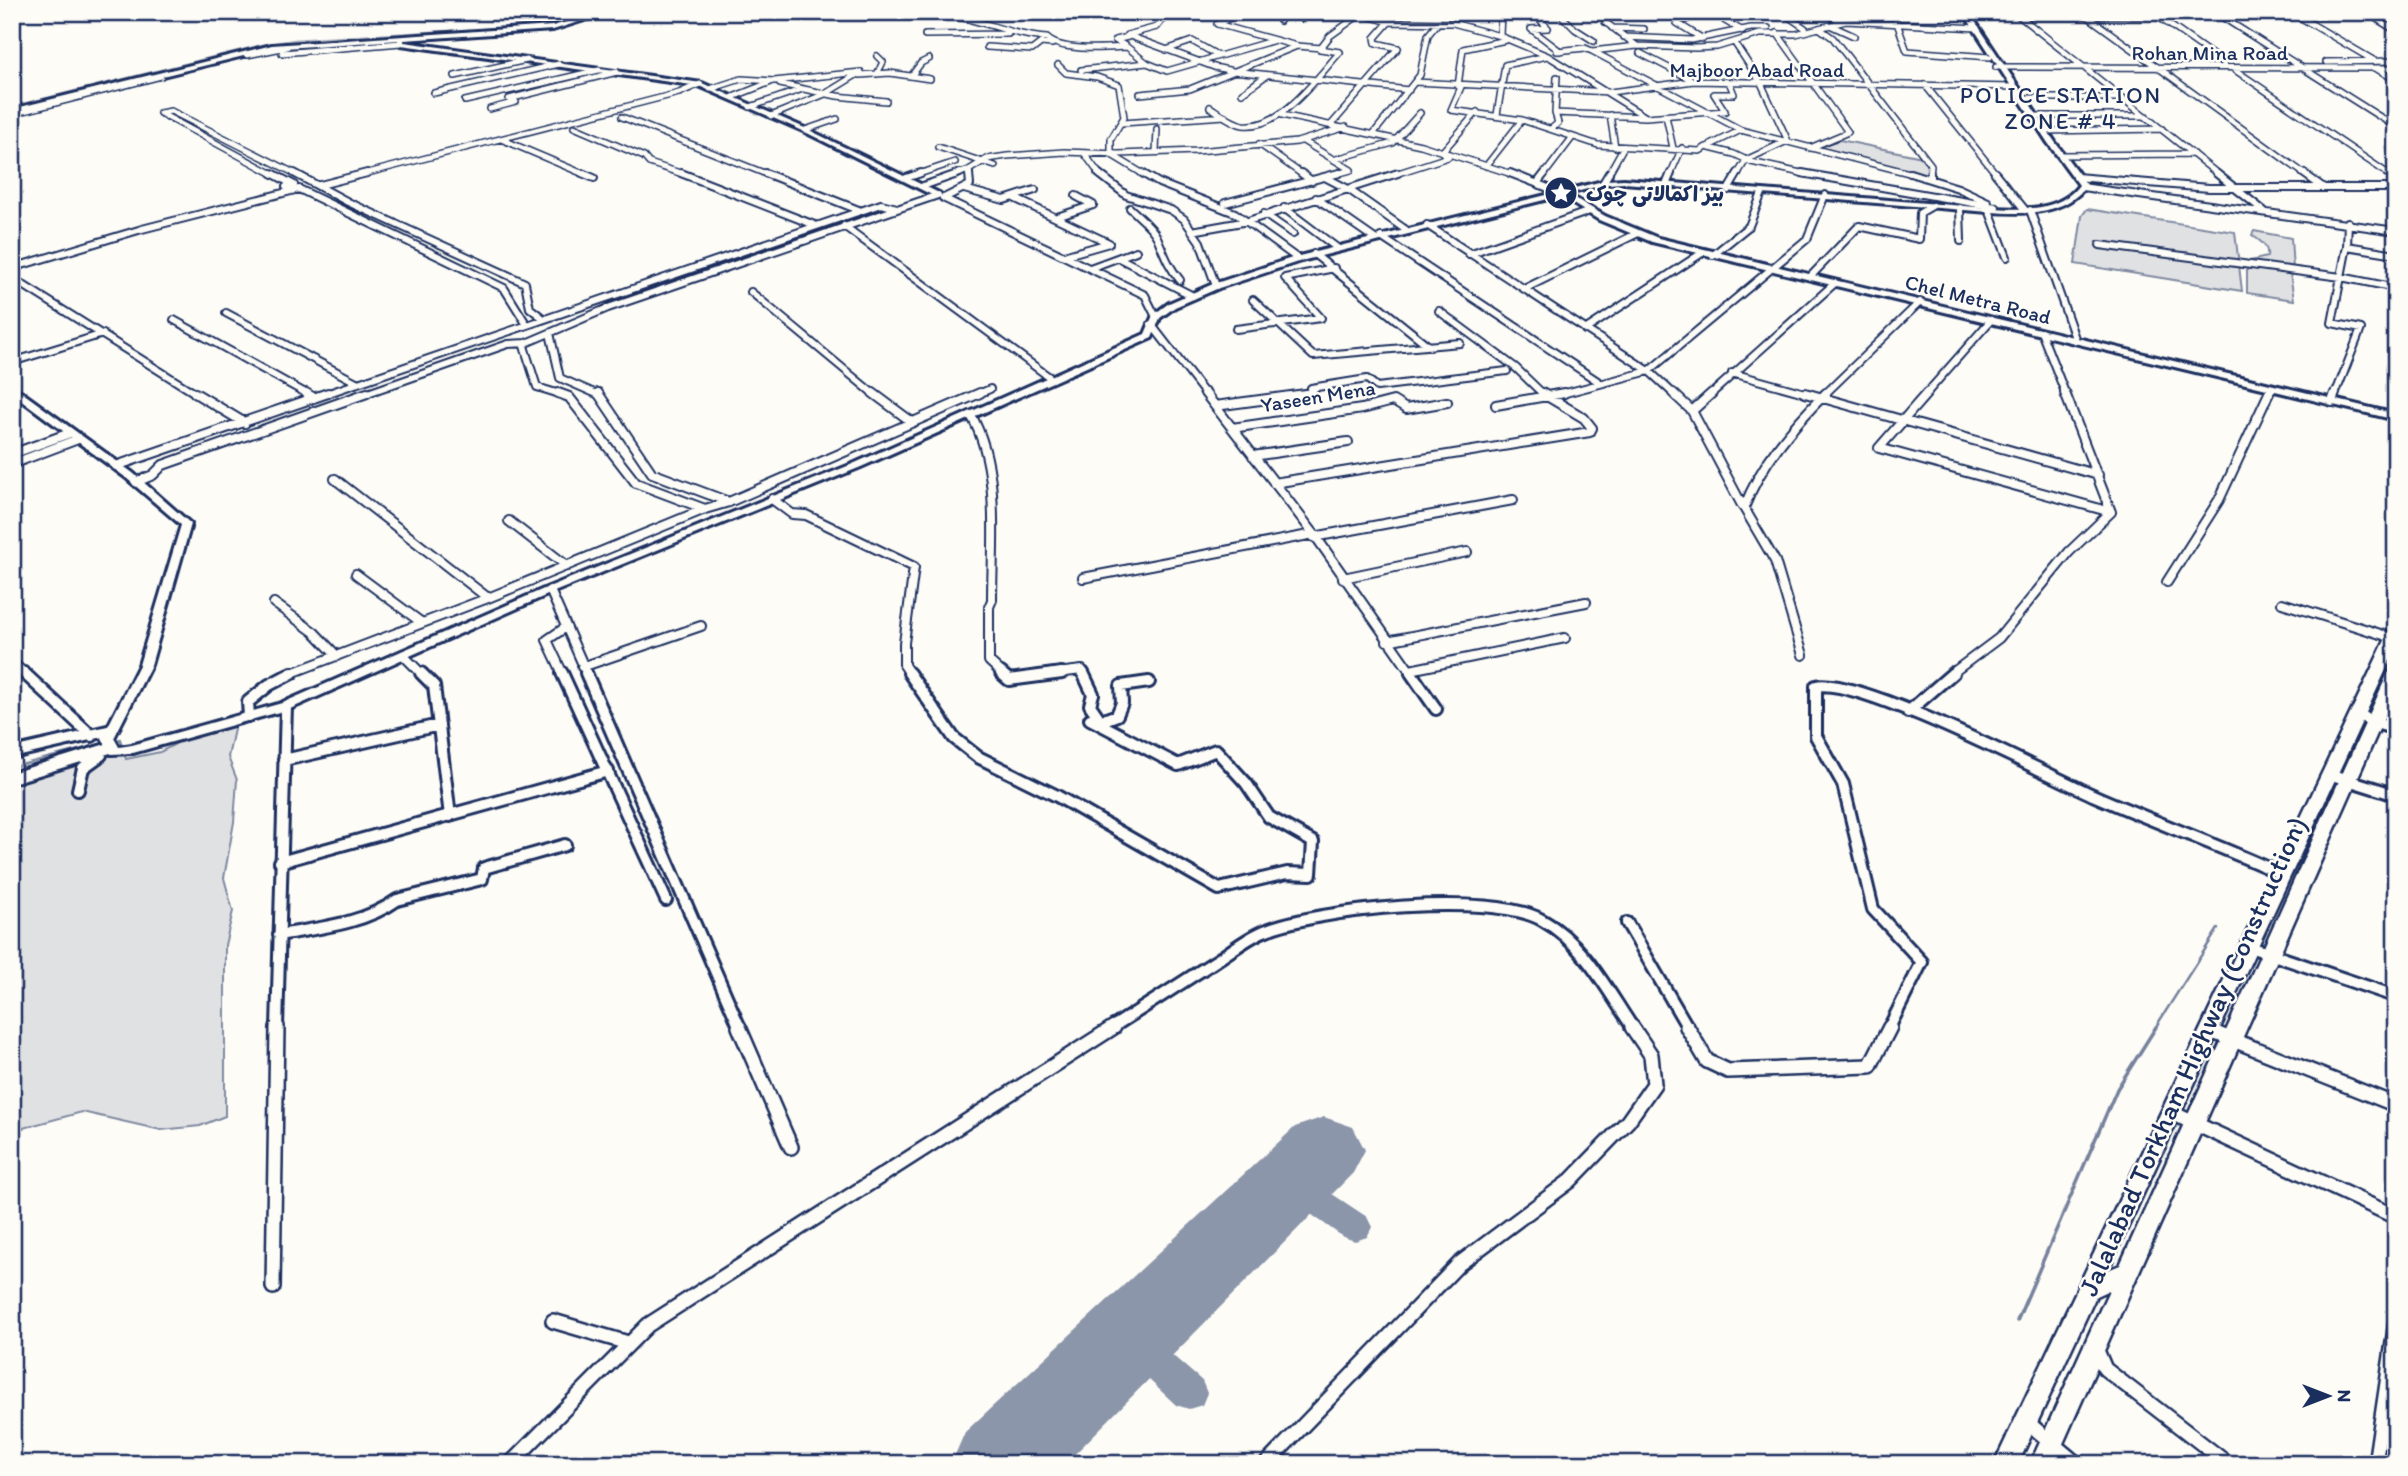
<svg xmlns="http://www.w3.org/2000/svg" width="2408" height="1476" font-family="Itim,'Playpen Sans Arabic',sans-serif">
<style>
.green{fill:#e0e1e3;stroke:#7e88a0;stroke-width:2}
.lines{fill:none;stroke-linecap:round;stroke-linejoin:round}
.stream-far1{stroke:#76819c;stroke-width:2.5}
.stream{stroke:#76819c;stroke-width:3.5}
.canal{stroke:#b3b8c5;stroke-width:5}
.taxiway{fill:#8c96aa;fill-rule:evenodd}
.runway{fill:#8c96aa;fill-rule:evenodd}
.minor-far4-casing{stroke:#1b2f5e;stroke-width:8}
.minor-far3-casing{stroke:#1b2f5e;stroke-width:10}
.minor-far2-casing{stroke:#1b2f5e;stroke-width:12}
.minor-far1-casing{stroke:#1b2f5e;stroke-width:16}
.minor-casing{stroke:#1b2f5e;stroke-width:18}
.tertiary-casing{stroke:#1b2f5e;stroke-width:6}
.trunk-casing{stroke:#1b2f5e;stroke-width:5}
.minor-far4{stroke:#fdfcf7;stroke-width:5}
.minor-far3{stroke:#fdfcf7;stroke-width:6}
.minor-far2{stroke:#fdfcf7;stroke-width:8}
.minor-far1{stroke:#fdfcf7;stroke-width:10}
.minor{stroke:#fdfcf7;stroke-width:13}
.tertiary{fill:#fdfcf7;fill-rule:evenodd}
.trunk{fill:#fdfcf7;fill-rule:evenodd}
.labels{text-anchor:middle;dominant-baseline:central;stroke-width:5;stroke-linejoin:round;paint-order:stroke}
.far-street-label{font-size:21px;fill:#1b2f5e;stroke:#fdfcf7}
.far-poi-label{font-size:21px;font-weight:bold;fill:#1b2f5e;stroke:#fdfcf7;text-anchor:start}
.far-quarter-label{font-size:23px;letter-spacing:2px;fill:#1b2f5e;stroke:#fdfcf7}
.near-street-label{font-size:28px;fill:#1b2f5e;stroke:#fdfcf7}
</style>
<rect width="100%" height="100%" fill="#fdfcf7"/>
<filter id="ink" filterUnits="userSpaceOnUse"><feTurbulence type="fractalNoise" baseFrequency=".0143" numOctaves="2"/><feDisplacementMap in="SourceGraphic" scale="14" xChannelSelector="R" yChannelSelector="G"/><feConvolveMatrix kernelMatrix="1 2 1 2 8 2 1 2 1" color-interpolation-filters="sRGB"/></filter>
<g filter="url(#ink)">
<!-- green -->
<path class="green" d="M1840,140L1922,157L1929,165V176L1816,147Z
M2087,209L2235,232L2242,291L2075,264L2082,216Z
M2254,231L2291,238L2293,270L2250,265V261L2267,257C2269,246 2260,241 2252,235Z
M2247,267L2290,273L2294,300L2247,293Z
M236,720L228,757L237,780L234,822L224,878L233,911L225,945V1116L200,1126L161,1130L82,1112L12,1131V767L120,739L126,759L160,752L200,731Z"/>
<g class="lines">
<!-- stream-far1 -->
<path class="stream-far1" d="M2155,1028L2218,929"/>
<!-- stream -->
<path class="stream" d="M2017,1321L2117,1089L2156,1027"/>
<!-- canal -->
<path class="canal" d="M12,108L264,46L296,41L541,27L588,14"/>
<!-- taxiway -->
<path class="taxiway" d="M1291,1170L1302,1174L1367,1217L1372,1227L1367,1237L1355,1241L1343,1237L1280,1192L1275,1183L1280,1174Z
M1129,1324L1141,1328L1202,1381L1207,1393L1202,1405L1189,1409L1176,1405L1117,1350L1111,1339L1117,1328Z"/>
<!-- runway -->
<path class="runway" d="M1324,1117L1353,1127L1365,1150L1353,1173L1065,1464H951L965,1432L1295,1127Z"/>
<defs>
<path id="minor-far4" d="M833,12L920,13C934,17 945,14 959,17C989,23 1016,36 1047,38C1061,52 1107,48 1127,47L1115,40L1128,37
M1169,12L1157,27L1127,35L1214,67L1233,71L1409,90
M1178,12L1207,14
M1222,12L1234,16L1217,24L1297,46L1322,48
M1354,12L1389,22L1453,23L1500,36L1548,56L1646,117L1725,111L1714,94H1734L1729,82
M1533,12L1548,28L1531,29L1560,51
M1558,12L1575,29L1594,41
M1608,12L1605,22L1637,46L1695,48L1717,47L1760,34H1796L1846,21L1977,28
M1676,12L1697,16L1685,20
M1781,12L1822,14L1845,21
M1893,12L1907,51L1990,57
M2366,12L2396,31
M1783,13L1805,28
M2368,14H2396
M2018,15L2219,175
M2020,16L2367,15
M2087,16L2306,175
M2157,16L2224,63
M2298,16L2373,60
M2222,17L2396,127
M1302,19L1305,12
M1280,21L1285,12
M1725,21L1743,31
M1677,23L1703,39
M1832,26L1854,36
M1612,28L1644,29
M1819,28L1833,38L1931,165L1930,175
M1777,33L1848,132L1810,148
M925,35L1008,34
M1500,36L1501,12
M1624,37L1692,40L1751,28H1768
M1506,40L1463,49L1458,86L1461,87L1451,110L1522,120L1598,145L1700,151L1706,147L1734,154L1751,162L1810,175
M1734,42L1761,83L1788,141
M1637,46L1592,51L1741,130L1917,175
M987,47L1032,50L1041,43L1052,44
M1127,47L1147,63L1167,71L1275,40
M1166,50L1192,41L1217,55
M1557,51L1585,48L1592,51
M282,53L401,43
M1640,53L1694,81
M247,55L287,47
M877,56L883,62L877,74
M2326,62L2396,61
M1058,65L1066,73L1097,77L1119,85L1124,117L1111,139V153
M1996,67L2396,68
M2232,68L2390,175
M2377,69L2396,80
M1081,70L1147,63
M860,75L890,73L930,79
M912,75L921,63L929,59
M455,76L527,60
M1415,82L1610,92L1694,81L2015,87
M780,84L837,96L886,101
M1925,85L1997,175
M710,89L741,79L774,81L861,72L825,94L771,116
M434,93L559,64
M1242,93L1267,75
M1140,94L1190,89L1297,46
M733,97L771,82
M2022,98H2123
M465,101L599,70
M750,107L803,89
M1210,107C1220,113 1231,123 1243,125C1281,130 1318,76 1340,52L1320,49L1330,36L1362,13
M490,109L516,102L509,99L617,72
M160,113L171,111L298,175
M160,113L275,175
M1555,113L1645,117
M12,114L161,76
M1282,115L1421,145L1515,175
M1497,115L1505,65L1547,56
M1610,115L1615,147
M1666,116L1673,148
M2034,116H2146
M622,117L769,175
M1122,123L1225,116
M1331,125L1398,48L1376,43L1375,38L1389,22
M574,127L644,157L649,163L686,175
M1551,129L1558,123L1555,113L1557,77
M805,130L837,119
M2043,131L2162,129
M1374,133L1420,75L1428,35L1438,23
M501,139L586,175
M1303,141L1351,170L1333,175
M1259,144L1303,175
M938,147L995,166
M1707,147L1741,130
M1156,152L1157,129
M1084,153L1100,175
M1112,155L1145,175
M2060,155L2193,154
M1336,159L1393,143L1420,113
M1486,166L1522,120
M360,175L679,93L700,84
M916,175L955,162
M955,175L969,170
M969,175V170L987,159L1007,156L1064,152L1119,154L1197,151L1297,142L1346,127
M1392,175L1448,157L1442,152L1477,112
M1544,175L1572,138
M1608,175L1623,148
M1670,175L1682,148
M1737,175L1746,160L1787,141"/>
<path id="minor-far3" d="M272,173L294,185L286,187
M294,173L348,202L525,283L530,308L544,319
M582,173L594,178
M681,173L817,226
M765,173L861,211
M1098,173L1126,195L1171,210L1184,219L1200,242L1216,286
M1142,173L1159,183L1235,213L1298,259
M1301,173L1312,181
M1510,173L1561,193
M1802,173L1996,207
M1910,173L1958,188L1988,202
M1995,173L2025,210
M2216,173L2264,211
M2303,173L2324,188
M2387,173L2396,179
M1325,177L1348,189L1406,230
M2076,177L2209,188H2396
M906,178L921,173
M1930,179V173
M1538,182L1545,173
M1603,183L1609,173
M320,185L367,173
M1666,185L1671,173
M923,186L960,173
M2082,187L2396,231
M964,189L1004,200L1035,190
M1728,190L1738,173
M1076,196L1093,205
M943,198L1145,295L1156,317
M944,198L970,185L969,173
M1014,198L1109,243L1067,255
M1316,198L1375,239
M1225,203L1339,173
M1130,208C1138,216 1152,226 1157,237C1164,253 1168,266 1180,280
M1284,208L1337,248
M1960,208L1961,241
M1989,210L2007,257
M2030,210L2076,341
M1264,214L1293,234
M1057,217L1093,205
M2348,222L2347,246L2396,254
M1427,225L1649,371L1675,395
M844,226L1052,379
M1192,231L1248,221L1398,173
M1381,237L1599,382
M2100,245L2341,277L2396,288
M1314,254L1430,347
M1469,254L1590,211
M1713,255L1749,226L1762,193
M1119,258L1193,296
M12,268L142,229L299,189L504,288L527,325
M1090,268L1136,251
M1810,277L1859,226L1919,239L1920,213L1932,206
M12,278L198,395
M1524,289L1636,234
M751,292L875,395
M1253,300L1313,356L1460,343
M1439,311L1516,368L1544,395
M226,313L358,383
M174,320L309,395
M1151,324L1206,395
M1236,329L1321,318L1285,278L1334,268
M1585,330L1702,253
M2041,332L2066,395
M550,333L560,378L599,395
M12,362L103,334
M1732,373L1812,395
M323,395L881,204L897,208
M362,395L508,344L526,343
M563,395L537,387L524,346L526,343L608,308L938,195
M976,395L990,389
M1303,395L1313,394L1311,388L1367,379L1377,387L1507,371
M1558,395L1649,371L1807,239L1825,195
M1710,395L1835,283
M1824,395L1920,302
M1925,395L1991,320
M2269,395L2272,388
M2335,395L2361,329L2332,323L2347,246"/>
<path id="minor-far2" d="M195,393L245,423
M306,393L314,398
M558,393L569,397L636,483L705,509
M598,393L652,473L729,502
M873,393L912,422
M1205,393L1314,534L1412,674
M1673,393L1692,411L1743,507
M1805,393L2098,475
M1927,393L1879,448L2111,512
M2332,402L2335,393
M1496,405L1564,393
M1215,406L1313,393
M1692,411L1712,393
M971,415C1001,468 992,541 992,600L989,607V661L1003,674
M1232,428L1362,409L1393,401L1406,409L1447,402
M12,454L70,433
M1253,456L1348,442
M12,464L78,439
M116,466L328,393
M335,479L488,598
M136,482L153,475L163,465L367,393
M1274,483L1590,432L1592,428L1584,418L1542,393
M772,499L792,514L806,515L914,567L904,643V665L910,674
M509,521L567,566
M1314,537L1513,500
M356,574L422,623
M1083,578L1314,534
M1343,578L1467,552
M2167,582L2219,500L2269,393
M550,590L587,674
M274,603L314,632L337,656
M2282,603L2393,638
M1387,641L1586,602
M403,655L422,674
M1803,655L1775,561L1744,508C1761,463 1792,427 1826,393
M12,662L25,674
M582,667L701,626
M1410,670L1565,638
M289,674L488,598L705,509L729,502L980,393
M563,674L547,640L566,627
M1049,674L1082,670L1084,674
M1951,674L1999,638L2069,552L2111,512L2065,393"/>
<path id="minor-far1" d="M24,673L92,736
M421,673L434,686L450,816
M562,673L666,900
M586,673L740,1028
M909,673L954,738L978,757L1057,796L1219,889L1287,873L1311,874L1313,842L1269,817L1246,783L1216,750L1178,765L1090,719
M1001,673L1009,680L1062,673
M1083,673L1093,694L1090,705L1101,721L1117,715L1122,703L1121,686L1149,682
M1411,673L1436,709
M1908,712L1953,673
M2357,713L2372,722L2396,729
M249,716L248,702L269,685L292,673
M12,753L112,730
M284,760L439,725
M2329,774L2396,795
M12,778L113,747
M78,790L83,768L101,755
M280,862L608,771
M1627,923L1688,1028
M279,935C318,928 364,924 397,900L482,879L484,868L565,845
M277,1028L286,706
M1111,1028C1146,1006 1180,984 1214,962C1230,952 1247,938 1264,931C1318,909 1491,891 1542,920C1584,943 1607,990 1633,1028
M1889,1028L1922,962L1873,909L1843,784L1816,736V686C1858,676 2046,774 2095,796C2157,823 2221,846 2282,874"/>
<path id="minor" d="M739,1027L791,1147
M1687,1027L1707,1061L1728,1071L1870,1066L1890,1027
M2208,1030L2396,1105
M2170,1112L2396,1217
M273,1287L277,1027
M553,1321L628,1343
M2096,1348L2105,1369L2228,1464
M2027,1422L2077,1464
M510,1464L648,1325L1114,1027
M1266,1464L1459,1264L1570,1181L1628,1121L1654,1084L1651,1055L1632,1027
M2375,1464L2396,1322"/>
<path id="tertiary" d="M600,12H610L553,30L404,40V42L702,83L807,129L939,193L932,195L803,131L699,86L401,45L398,43V40L272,49L12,113V109L272,45L553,26Z
M1963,12H1969L2055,142L2087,185C2064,216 2024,214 1989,212L1624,183L1607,184L1568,194L1605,216L1658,238L2396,414V420L1652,242L1599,220L1560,196L1301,261L1219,288L1175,307L1160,318L1152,338L861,467L554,592L290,709L133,753L111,754L102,738L139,665L181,525L125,477L12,393V385L133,473L191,524L151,665L114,738L119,747L132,745L282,703L546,588L855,463L1145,334L1153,315L1169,303L1213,284L1295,257L1607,180L1624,179L1989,208C2021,209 2058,213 2079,185L2048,143Z
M2248,941L2396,991V1002L2243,950L2241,946L2243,942Z"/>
<path id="trunk" d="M2396,628V648L2108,1270L2120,1265L2388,673L2396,669V691L2054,1464H2030L2109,1290L2096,1296L2018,1464H1994L2389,632Z"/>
</defs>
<!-- minor-far4 casing -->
<use href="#minor-far4" class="minor-far4-casing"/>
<!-- minor-far3 casing -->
<use href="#minor-far3" class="minor-far3-casing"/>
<!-- minor-far2 casing -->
<use href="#minor-far2" class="minor-far2-casing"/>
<!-- minor-far1 casing -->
<use href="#minor-far1" class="minor-far1-casing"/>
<!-- minor casing -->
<use href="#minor" class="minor-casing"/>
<!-- tertiary casing -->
<use href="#tertiary" class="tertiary-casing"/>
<!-- trunk casing -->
<use href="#trunk" class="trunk-casing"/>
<!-- minor-far4 -->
<use href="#minor-far4" class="minor-far4"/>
<!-- minor-far3 -->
<use href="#minor-far3" class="minor-far3"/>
<!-- minor-far2 -->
<use href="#minor-far2" class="minor-far2"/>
<!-- minor-far1 -->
<use href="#minor-far1" class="minor-far1"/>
<!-- minor -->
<use href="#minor" class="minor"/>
<!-- tertiary -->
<use href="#tertiary" class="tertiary"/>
<!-- trunk -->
<use href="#trunk" class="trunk"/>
</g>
</g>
<!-- icons -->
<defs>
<symbol id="sight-disc" viewBox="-11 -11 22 22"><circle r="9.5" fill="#1b2f5e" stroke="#fdfcf7"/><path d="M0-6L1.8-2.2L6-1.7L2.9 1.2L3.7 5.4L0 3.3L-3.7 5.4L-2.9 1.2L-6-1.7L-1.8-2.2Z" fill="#fff"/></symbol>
</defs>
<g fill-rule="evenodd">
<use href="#sight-disc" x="1542" y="174" width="38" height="38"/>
</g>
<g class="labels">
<!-- far-street labels -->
<g class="far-street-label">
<text x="2210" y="52">Rohan Mina Road</text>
<text x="1757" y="69">Majboor Abad Road</text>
<text transform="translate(1978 299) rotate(14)">Chel Metra Road</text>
<text transform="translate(1318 396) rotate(-9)">Yaseen Mena</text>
</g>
<!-- far-poi labels -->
<g class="far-poi-label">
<text x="1586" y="193">بیز اکمالاتی چوک</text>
</g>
<!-- far-quarter labels -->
<g class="far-quarter-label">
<text x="2061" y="95">POLICE STATION<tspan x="2061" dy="26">ZONE # 4</tspan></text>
</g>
<!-- near-street labels -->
<g class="near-street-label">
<text transform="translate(2192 1056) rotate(-66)">Jalalabad Torkham Highway (Construction)</text>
</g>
</g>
<!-- margin -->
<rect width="2408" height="1476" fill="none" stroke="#fdfcf7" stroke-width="42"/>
<rect x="21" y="21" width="2366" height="1434" fill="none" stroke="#1b2f5e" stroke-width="2.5" filter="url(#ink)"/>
<!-- north arrow -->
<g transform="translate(2328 1396) rotate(90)" stroke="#fdfcf7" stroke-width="5" paint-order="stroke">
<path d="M0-5L12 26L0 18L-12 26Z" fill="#1b2f5e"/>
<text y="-10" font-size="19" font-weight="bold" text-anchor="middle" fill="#1b2f5e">N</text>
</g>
</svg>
